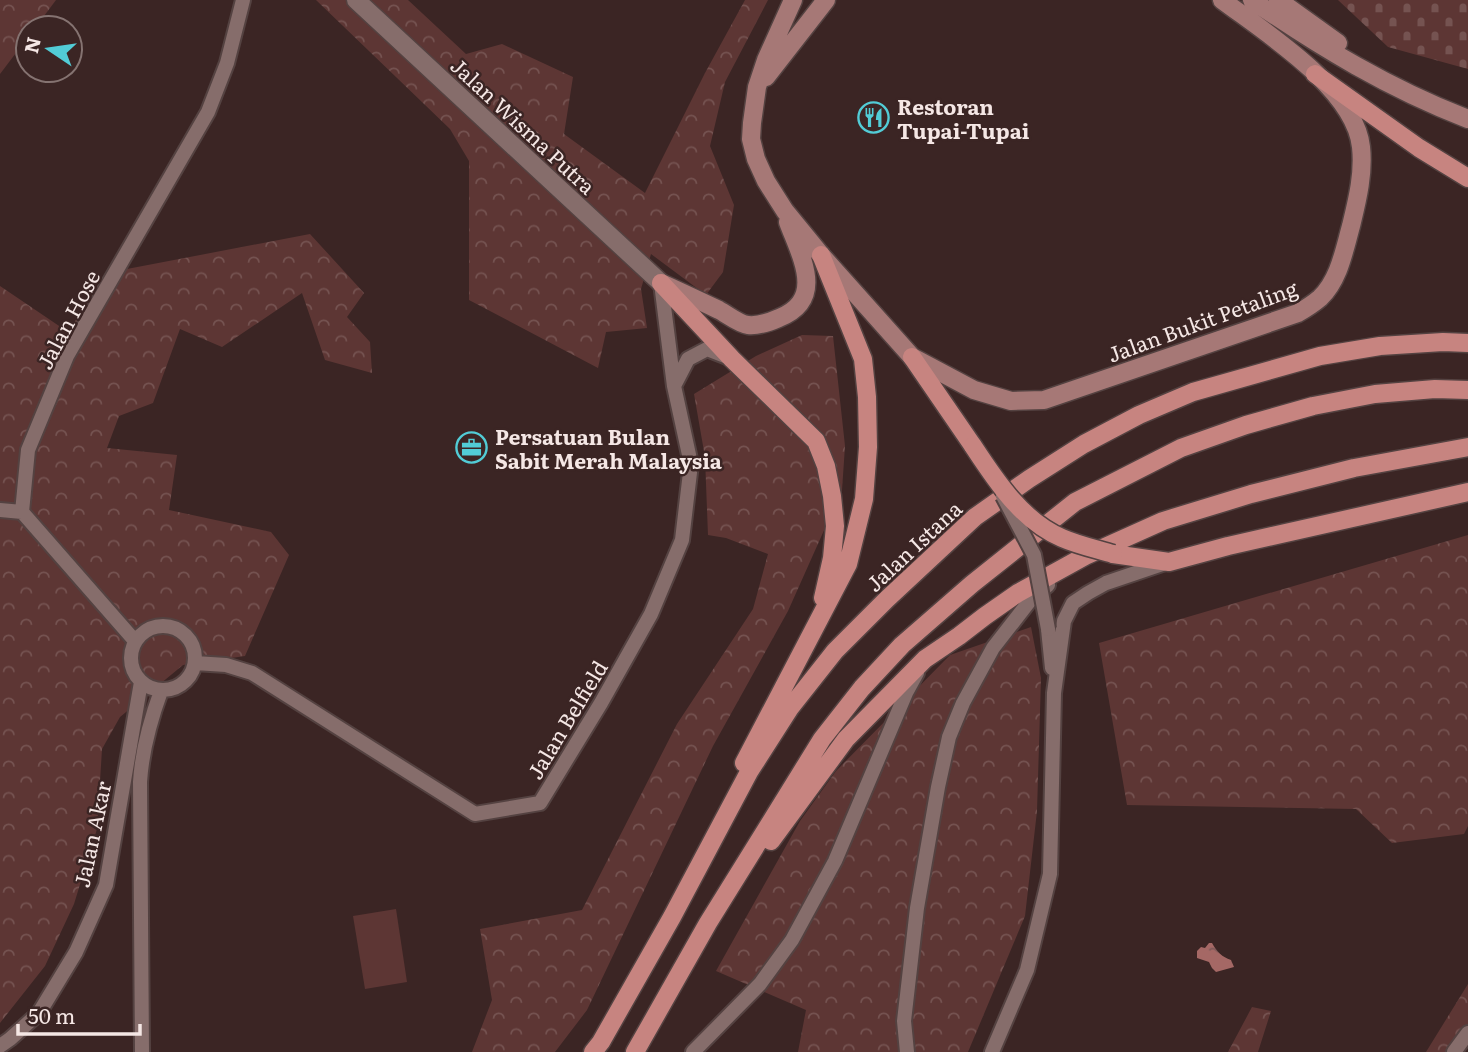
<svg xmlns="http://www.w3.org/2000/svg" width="1468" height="1052" font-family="Literata,serif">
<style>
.green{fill:#5d3634}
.forest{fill:url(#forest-crowns)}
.cemetery{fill:url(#cemetery-stones)}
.water{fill:url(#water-ripples)}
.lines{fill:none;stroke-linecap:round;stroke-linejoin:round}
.minor-casing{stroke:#544241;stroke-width:18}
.tertiary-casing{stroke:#544241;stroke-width:21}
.secondary-casing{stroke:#544241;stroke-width:21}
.primary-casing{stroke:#544241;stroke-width:21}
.minor{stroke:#866d6b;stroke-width:14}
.tertiary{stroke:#866d6b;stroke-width:18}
.secondary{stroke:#a67876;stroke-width:18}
.primary{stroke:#c78480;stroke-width:18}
.minor-bridge-casing{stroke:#544241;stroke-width:18;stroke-linecap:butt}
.primary-bridge-casing{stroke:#544241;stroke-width:21;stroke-linecap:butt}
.minor-bridge{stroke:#866d6b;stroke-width:14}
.primary-bridge{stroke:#c78480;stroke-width:18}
.labels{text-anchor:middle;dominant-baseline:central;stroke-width:5;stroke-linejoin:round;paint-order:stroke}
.poi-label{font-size:21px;font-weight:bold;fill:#f5e7e5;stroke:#3b2524;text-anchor:start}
.street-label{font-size:21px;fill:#f5e7e5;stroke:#3b2524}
</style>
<defs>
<pattern id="forest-crowns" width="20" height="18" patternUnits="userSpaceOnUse" patternTransform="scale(1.75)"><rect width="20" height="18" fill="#5d3634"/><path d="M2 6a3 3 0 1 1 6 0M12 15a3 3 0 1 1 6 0" fill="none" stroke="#755351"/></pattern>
<pattern id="cemetery-stones" width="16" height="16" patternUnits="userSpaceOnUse" patternTransform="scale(1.75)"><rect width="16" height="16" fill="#5d3634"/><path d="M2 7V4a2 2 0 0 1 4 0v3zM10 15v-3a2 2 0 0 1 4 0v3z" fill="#755351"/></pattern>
<pattern id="water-ripples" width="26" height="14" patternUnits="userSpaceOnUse" patternTransform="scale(1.75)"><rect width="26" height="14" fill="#a56865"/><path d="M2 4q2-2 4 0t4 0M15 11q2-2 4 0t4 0" fill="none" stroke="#7c5857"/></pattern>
</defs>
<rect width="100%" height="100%" fill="#3b2524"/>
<!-- green -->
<path class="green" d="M396,909L407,982L365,989L353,916Z"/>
<!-- forest -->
<path class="forest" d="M0,0H56L35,28H28V37L0,74Z
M316,0H408L466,54L502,44L573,77L564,134L645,193L705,73L745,0H768L725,82L710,146L734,205L723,272L706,295L651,254L641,289L647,328L606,332L598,368L469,300V161L450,129Z
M310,234L364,293L347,317L370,342L372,373L325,360L302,293L222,347L180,329L153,403L119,416L107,448L177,455L169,510L271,532L289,555L245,656L183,665L120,717L102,749L97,829L74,904L45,966L0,1023V286L68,332L106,273Z
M802,335L833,336L845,446L842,490L788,611L713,746L587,1010L555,1052H472L492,1000L480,929L582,910L677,724L753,609L768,554L726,538L708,535L705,457L694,394L756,356Z
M1468,535V826L1464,834L1392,843L1356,809L1127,805L1099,643Z
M1031,627L1041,678L1037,811L1025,916L968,1052H798L806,1010L716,971L800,821L836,771L950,655Z
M1468,984V1030L1452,1052H1426Z
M1252,1007L1271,1011L1258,1052H1228Z"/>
<!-- cemetery -->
<path class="cemetery" d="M1338,0H1468V69L1388,47Z"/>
<!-- water -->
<path class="water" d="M1209,943H1212C1217,952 1222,957 1231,960L1234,967L1216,972L1212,968L1209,962L1197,958V951L1201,947L1205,948Z"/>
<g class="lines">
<defs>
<path id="minor" d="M674,386L688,359L707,349L730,358
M0,510L22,512
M131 658a32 32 0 1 1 64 0a32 32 0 1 1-64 0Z
M1048,629L1052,668
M135,641L22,512L28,450L67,356L208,112L227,63L243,0
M195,663L226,665L252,673L475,814L540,803L601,703L651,614L682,540L691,464L674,386L661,283
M0,1046L10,1039L39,1013L76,952L106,885L141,682
M142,1052L140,782C142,750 150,721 161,691
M693,1052L760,984L792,940L835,861L906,693L917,673
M907,1052L904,1021L917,908L938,787L949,737L963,703L993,648L1032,598L1048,585
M992,1052L1027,970L1050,874L1054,693L1064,621L1073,603L1088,593L1106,583L1168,562
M1454,1052L1468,1033"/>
<path id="tertiary" d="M356,0L661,283"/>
<path id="secondary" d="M793,0L766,60L757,87L752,123L751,139L756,159L766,181L785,211L821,255L912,357L974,390L1011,401L1044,400L1298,313C1305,309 1313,304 1320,298C1339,280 1344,251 1351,226C1357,201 1364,174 1361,147C1355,89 1266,33 1222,0
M1252,0C1320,47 1390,89 1468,119
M1278,0L1338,43
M766,77L826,0
M661,283C681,292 700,301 719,310C728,315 739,324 748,325C758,326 770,322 779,318C826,299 801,257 788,222"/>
<path id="primary" d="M1315,74L1419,148L1468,178
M661,283L732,359L816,441L826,466L832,496L835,526L832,558L823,598
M912,357L973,446
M1113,554L1169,562L1228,546L1468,492
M744,763L848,564L864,499L868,447L867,397L863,359L821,255
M771,841L846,739L925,659L959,636L985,616L1018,593L1085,556L1163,521L1251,494L1354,468L1468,447
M593,1052L601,1042L672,917L749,772L790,708L835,651L887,599L975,517L1029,479L1084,444L1139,415L1193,392L1320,356L1380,346L1443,342L1468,343
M635,1052L708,923L767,828L822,739L862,688L902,645L972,584L1075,502L1181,448L1246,425L1313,406L1375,394L1435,389L1468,390"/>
</defs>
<!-- minor casing -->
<use href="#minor" class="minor-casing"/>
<!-- tertiary casing -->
<use href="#tertiary" class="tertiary-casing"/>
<!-- secondary casing -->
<use href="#secondary" class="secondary-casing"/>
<!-- primary casing -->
<use href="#primary" class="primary-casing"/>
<!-- minor -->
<use href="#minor" class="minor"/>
<!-- tertiary -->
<use href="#tertiary" class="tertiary"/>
<!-- secondary -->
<use href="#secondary" class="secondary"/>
<!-- primary -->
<use href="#primary" class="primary"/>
<defs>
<path id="minor-bridge" d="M1003,496L1034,555L1048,629"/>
<path id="primary-bridge" d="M973,446C996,481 1022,521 1062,538C1078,545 1096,549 1113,554"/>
</defs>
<!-- minor-bridge casing -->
<use href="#minor-bridge" class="minor-bridge-casing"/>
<!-- primary-bridge casing -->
<use href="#primary-bridge" class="primary-bridge-casing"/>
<!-- minor-bridge -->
<use href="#minor-bridge" class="minor-bridge"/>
<!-- primary-bridge -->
<use href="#primary-bridge" class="primary-bridge"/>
</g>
<!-- icons -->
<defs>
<symbol id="restaurant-ring" viewBox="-11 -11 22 22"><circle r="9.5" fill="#3b2524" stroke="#52ccd6" stroke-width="1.5"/><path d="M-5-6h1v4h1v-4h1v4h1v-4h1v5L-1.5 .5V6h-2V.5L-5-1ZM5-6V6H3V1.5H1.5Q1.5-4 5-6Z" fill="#52ccd6"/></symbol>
<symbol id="office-ring" viewBox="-11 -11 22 22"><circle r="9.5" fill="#3b2524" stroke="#52ccd6" stroke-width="1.5"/><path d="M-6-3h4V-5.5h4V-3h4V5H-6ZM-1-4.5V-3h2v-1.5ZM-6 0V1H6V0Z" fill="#52ccd6"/></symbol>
</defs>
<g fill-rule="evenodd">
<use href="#restaurant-ring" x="856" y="100" width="35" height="35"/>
<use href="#office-ring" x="454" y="430" width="35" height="35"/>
</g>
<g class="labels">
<!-- poi labels -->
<g class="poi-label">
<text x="897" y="105">Restoran<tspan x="897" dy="24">Tupai-Tupai</tspan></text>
<text x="495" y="435">Persatuan Bulan<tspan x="495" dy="24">Sabit Merah Malaysia</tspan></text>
</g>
<!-- street labels -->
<g class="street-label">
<text transform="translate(524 125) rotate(43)">Jalan Wisma Putra</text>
<text transform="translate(67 319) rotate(-62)">Jalan Hose</text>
<text transform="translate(1202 320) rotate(-20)">Jalan Bukit Petaling</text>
<text transform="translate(913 545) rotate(-43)">Jalan Istana</text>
<text transform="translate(566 719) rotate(-59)">Jalan Belfield</text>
<text transform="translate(91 834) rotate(-78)">Jalan Akar</text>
</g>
</g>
<!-- north arrow -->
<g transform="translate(49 49) rotate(283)"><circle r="33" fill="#3b2524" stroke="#857371" stroke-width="2"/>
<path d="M0-5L12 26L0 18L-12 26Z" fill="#52ccd6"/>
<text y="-10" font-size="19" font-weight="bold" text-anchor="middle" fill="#f5e7e5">N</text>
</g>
<!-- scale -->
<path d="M18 1024v10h122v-10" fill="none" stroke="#f5e7e5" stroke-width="3.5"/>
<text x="28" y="1024" font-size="21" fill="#f5e7e5" stroke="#3b2524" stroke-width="5" paint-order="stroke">50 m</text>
</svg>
